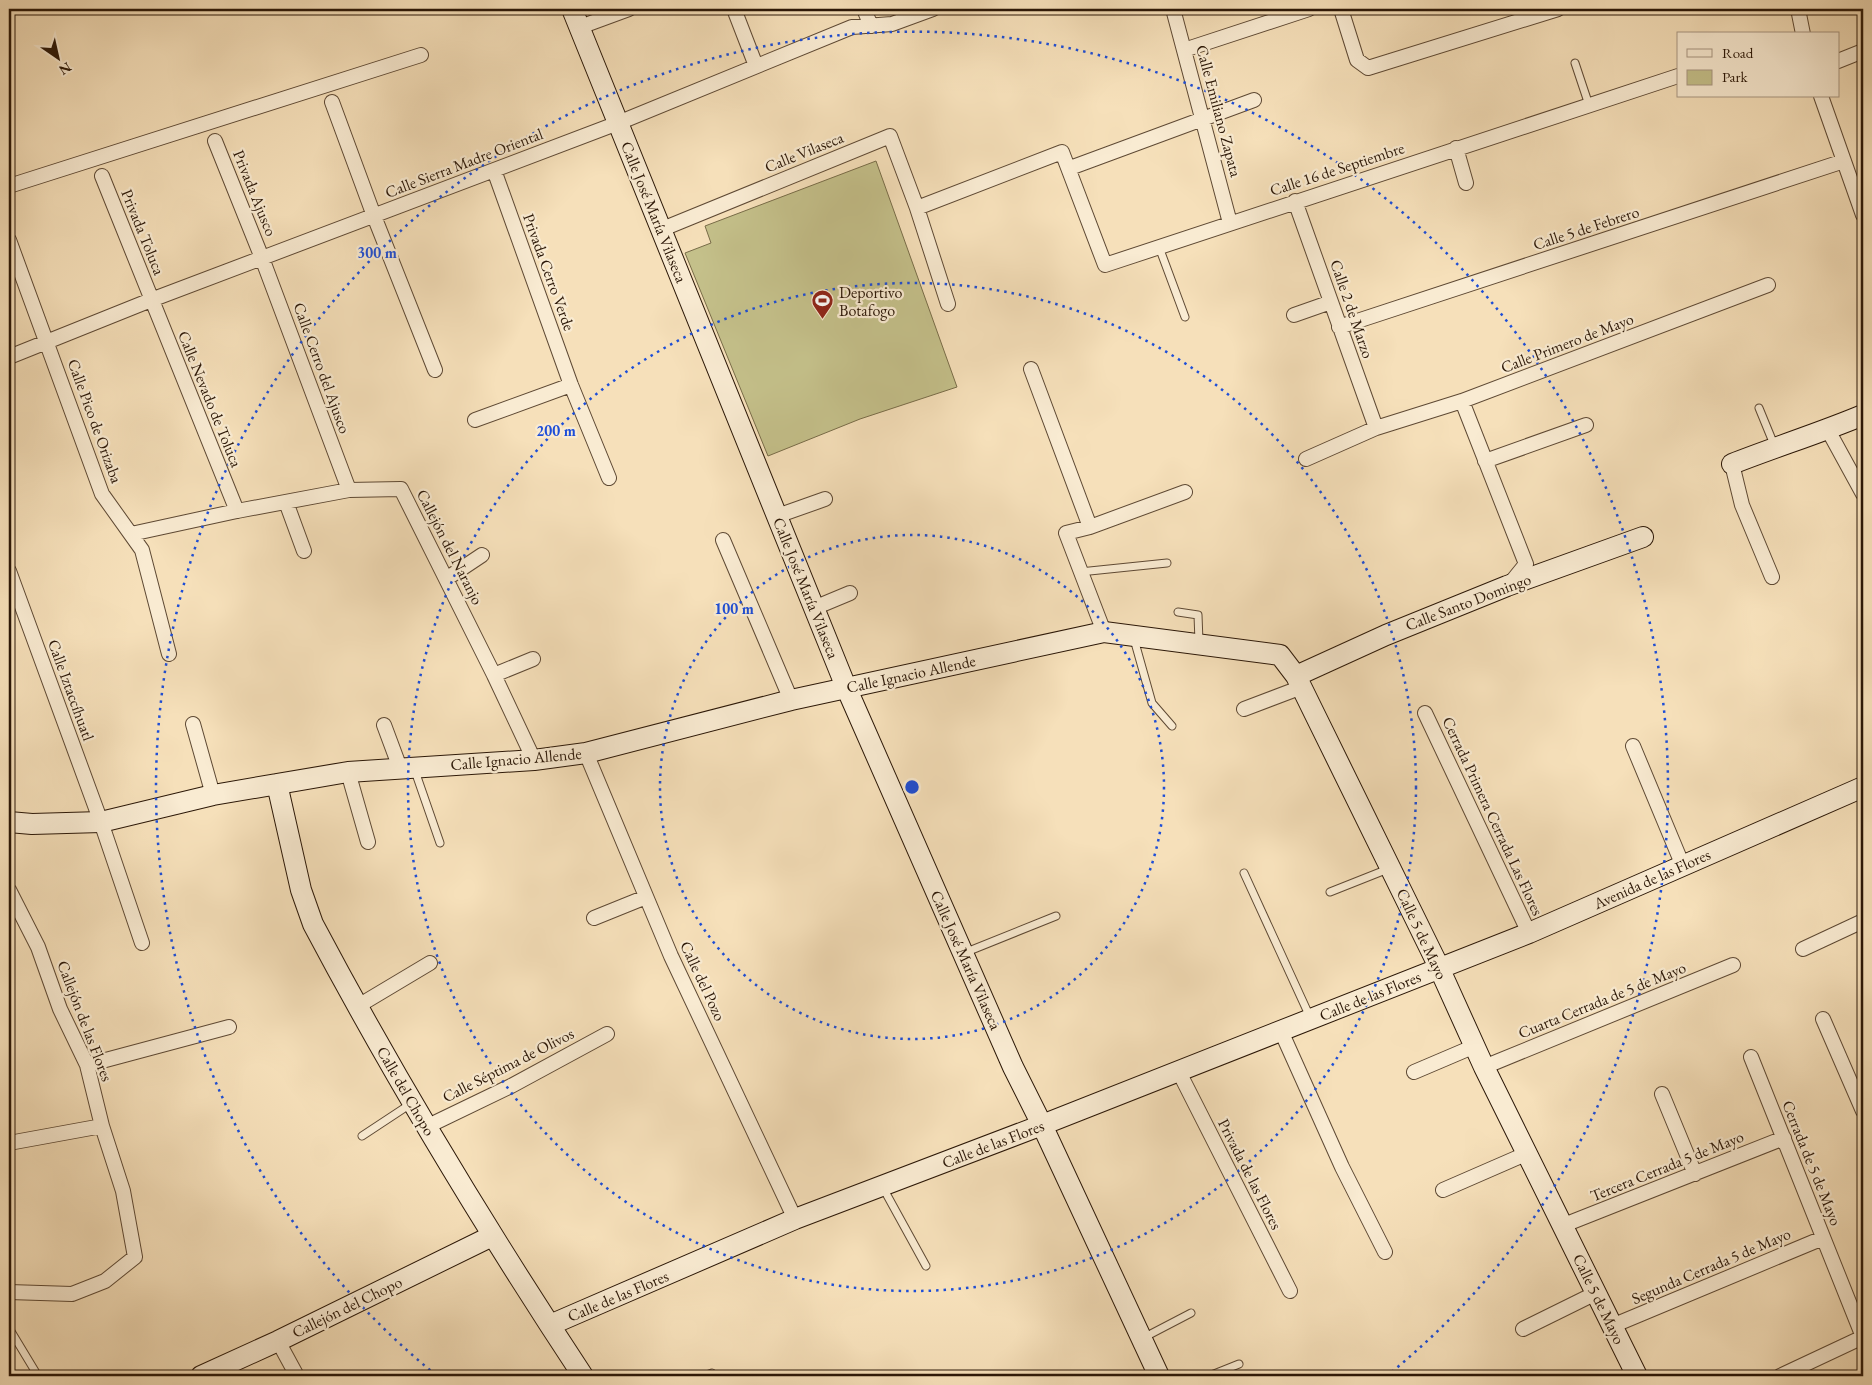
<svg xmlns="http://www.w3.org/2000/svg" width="1872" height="1385" font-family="'EB Garamond',serif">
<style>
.green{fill:#c4c08a;stroke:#786c48}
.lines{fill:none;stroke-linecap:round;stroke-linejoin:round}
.lane-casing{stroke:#5e4934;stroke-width:9}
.street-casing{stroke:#5e4934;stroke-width:16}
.secondary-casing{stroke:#2b1707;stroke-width:22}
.lane{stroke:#f9ebd2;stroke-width:7}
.street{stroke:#f9ebd2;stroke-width:14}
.secondary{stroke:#f9ebd2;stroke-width:20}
.ring{fill:none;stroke:#1d4ed8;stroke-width:2.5;stroke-dasharray:2.5 5}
.labels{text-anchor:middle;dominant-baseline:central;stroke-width:4.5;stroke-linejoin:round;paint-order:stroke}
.street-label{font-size:16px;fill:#2b1707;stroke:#f9ebd2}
.poi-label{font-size:16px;fill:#2b1707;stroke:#f9ebd2;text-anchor:start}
.centre{fill:#1d4ed8;stroke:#f9ebd2;stroke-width:2.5}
.ring-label{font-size:15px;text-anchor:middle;font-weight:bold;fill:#1d4ed8;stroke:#f9ebd2;stroke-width:4.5;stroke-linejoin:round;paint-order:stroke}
</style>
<rect width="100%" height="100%" fill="#f6e0ba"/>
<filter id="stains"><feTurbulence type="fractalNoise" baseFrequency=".004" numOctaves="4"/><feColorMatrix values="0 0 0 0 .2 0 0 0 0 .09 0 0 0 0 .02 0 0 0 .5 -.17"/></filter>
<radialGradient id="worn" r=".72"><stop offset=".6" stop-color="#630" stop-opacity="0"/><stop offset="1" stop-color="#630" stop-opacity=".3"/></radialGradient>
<!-- green -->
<path class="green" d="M876,161L957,387L860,419L768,456L685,253L711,243L705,226Z"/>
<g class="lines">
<defs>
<path id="lane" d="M1575,63L1589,105
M1159,247L1185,317
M1759,408L1775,447
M1080,572L1167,563
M1178,612L1198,615L1199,642
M1134,639L1152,703L1172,726
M415,771L440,843
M1244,873L1310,1017
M1330,892L1388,869
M964,953L1056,916
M362,1136L412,1103
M882,1186L926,1266
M9,1328L38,1376
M1143,1338L1191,1313
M704,1376L712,1373
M1209,1376L1239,1364"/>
<path id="street" d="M734,9L756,66
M864,9L871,26
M1173,9L1230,223
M1341,9L1357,60L1368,68L1558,9
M1798,9L1803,34
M580,27L629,9
M1184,50L1309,9
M1838,61L1863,51
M1821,96L1863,215
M332,102L374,216L435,370
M215,141L262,258L349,490
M1456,148L1466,183
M1070,168L1254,100
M494,170L571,385L609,478
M102,176L237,511
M9,186L421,55
M1295,201L1376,428
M917,208L1062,152L1105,265L1678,76
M660,230L890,136L917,208L948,304
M9,240L102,494L142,550L169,654
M1294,315L1331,302
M1339,327L1844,161
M9,357L151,300L618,123L852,27L892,24L933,9
M1031,369L1090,527
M1462,401L1526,564L1509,585
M475,420L571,385
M1828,430L1863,494
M1306,459L1376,428L1462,401L1768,285
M1485,461L1586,425
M1732,464L1742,505L1772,577
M286,502L304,551
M777,516L825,499
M131,534L237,511L349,490L401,489L494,675L534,760
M723,540L791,700
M9,571L101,822L142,943
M446,579L482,555
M814,608L850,593
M1104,632L1066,533L1090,527L1185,492
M494,675L533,659
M1244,709L1302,687
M1425,713L1529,933
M193,724L213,795
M384,725L400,768
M1633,746L1683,866
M586,753L671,956L795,1219
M348,772L368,842
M9,890L38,947L60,1009L87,1065L102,1126L123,1191L135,1257L105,1281L72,1294L9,1292
M594,918L646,897
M1803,949L1863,921
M358,1006L430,963
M1823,1019L1863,1111
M1281,1031L1342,1167L1385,1252
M1751,1057L1863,1337
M87,1065L229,1027
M1484,1067L1733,965
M1179,1072L1290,1291
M1414,1072L1475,1046
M1662,1094L1695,1174
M426,1127L511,1086L607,1034
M9,1143L102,1126
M1443,1190L1528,1153
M1564,1225L1784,1138
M1612,1326L1823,1238
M1523,1329L1596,1293
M278,1341L297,1376
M1780,1376L1863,1337"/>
<path id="secondary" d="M572,9L846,687L1013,1067L1042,1125L1159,1376
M1732,464C1775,447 1820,433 1863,415
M1296,676L1386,635L1507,586L1643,537
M277,784L301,890L313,924C395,1079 486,1229 583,1376
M9,822L32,824L101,822L213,795L348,772L534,760L586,753L791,700L1104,632L1280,655L1296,676L1436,961L1484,1067L1637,1376
M550,1325L795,1219L1042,1125L1529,933L1863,787
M201,1376L278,1341L492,1236"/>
</defs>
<!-- lane casing -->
<use href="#lane" class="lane-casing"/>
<!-- street casing -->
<use href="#street" class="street-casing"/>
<!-- secondary casing -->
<use href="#secondary" class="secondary-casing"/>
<!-- lane -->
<use href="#lane" class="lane"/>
<!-- street -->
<use href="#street" class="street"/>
<!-- secondary -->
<use href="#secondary" class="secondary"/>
</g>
<!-- distance rings -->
<g class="ring">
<circle cx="912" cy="787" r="252"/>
<circle cx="912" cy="787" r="504"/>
<path d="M436 1375A756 756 0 1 1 1388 1375"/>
</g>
<!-- icons -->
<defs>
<symbol id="stadium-pin" viewBox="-11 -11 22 30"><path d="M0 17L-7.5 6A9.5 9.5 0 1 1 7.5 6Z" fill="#8f2418" stroke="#f9ebd2"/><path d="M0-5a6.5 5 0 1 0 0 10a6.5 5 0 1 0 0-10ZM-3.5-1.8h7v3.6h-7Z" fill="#fff"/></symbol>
</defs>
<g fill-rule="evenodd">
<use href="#stadium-pin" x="810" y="288" width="25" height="34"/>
</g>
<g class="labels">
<!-- street labels -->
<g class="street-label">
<text transform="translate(1219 111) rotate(75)">Calle Emiliano Zapata</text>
<text transform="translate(804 152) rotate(-22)">Calle Vilaseca</text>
<text transform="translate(464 163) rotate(-21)">Calle Sierra Madre Oriental</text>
<text transform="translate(1337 169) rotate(-18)">Calle 16 de Septiembre</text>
<text transform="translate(255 193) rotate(68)">Privada Ajusco</text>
<text transform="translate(654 212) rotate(68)">Calle José María Vilaseca</text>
<text transform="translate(1586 228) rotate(-18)">Calle 5 de Febrero</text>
<text transform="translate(143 232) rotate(68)">Privada Toluca</text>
<text transform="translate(549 272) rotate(70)">Privada Cerro Verde</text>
<text transform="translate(1352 309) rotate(71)">Calle 2 de Marzo</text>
<text transform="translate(1567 343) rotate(-21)">Calle Primero de Mayo</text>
<text transform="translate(322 368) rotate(70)">Calle Cerro del Ajusco</text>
<text transform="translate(210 399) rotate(68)">Calle Nevado de Toluca</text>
<text transform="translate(95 421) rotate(70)">Calle Pico de Orizaba</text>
<text transform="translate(450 547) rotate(63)">Callejón del Naranjo</text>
<text transform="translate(806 588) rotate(68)">Calle José María Vilaseca</text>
<text transform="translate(1468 602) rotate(-21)">Calle Santo Domingo</text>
<text transform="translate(911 674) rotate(-12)">Calle Ignacio Allende</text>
<text transform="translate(71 690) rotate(70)">Calle Iztaccíhuatl</text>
<text transform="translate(516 759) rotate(-5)">Calle Ignacio Allende</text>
<text transform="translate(1493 816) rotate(65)">Cerrada Primera Cerrada Las Flores</text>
<text transform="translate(1652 879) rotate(-24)">Avenida de las Flores</text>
<text transform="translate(1422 934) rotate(65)">Calle 5 de Mayo</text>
<text transform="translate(966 960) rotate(66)">Calle José María Vilaseca</text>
<text transform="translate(703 981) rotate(65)">Calle del Pozo</text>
<text transform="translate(1370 996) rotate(-22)">Calle de las Flores</text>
<text transform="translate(1602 1000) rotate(-22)">Cuarta Cerrada de 5 de Mayo</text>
<text transform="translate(85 1021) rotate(69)">Callejón de las Flores</text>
<text transform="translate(508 1065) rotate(-27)">Calle Séptima de Olivos</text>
<text transform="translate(406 1091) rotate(60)">Calle del Chopo</text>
<text transform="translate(993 1144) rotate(-21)">Calle de las Flores</text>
<text transform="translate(1812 1163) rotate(68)">Cerrada de 5 de Mayo</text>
<text transform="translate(1667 1166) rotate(-22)">Tercera Cerrada 5 de Mayo</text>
<text transform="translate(1250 1174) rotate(63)">Privada de las Flores</text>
<text transform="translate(1711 1266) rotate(-23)">Segunda Cerrada 5 de Mayo</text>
<text transform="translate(618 1296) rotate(-23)">Calle de las Flores</text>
<text transform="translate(1599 1299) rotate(64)">Calle 5 de Mayo</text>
<text transform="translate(347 1307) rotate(-26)">Callejón del Chopo</text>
</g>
<!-- poi labels -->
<g class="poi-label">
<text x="839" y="292">Deportivo<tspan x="839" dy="18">Botafogo</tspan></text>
</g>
</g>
<circle cx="912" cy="787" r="8" class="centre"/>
<g class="ring-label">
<text x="377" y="258">300 m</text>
<text x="556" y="436">200 m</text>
<text x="734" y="614">100 m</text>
</g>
<!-- margin -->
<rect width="1872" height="1385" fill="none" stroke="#f6e0ba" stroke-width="30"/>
<rect x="10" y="10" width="1852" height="1365" fill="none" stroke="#2b1707" stroke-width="2.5"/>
<rect x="15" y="15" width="1842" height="1355" fill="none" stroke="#2b1707"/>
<!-- legend -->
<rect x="1677" y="32" width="162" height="65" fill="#f9ebd2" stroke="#a79681"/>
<rect x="1687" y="49" width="25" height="8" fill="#f9ebd2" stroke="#a79681"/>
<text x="1722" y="58" font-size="15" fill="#2b1707">Road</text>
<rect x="1687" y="70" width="25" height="15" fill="#c4c08a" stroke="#a79681"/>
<text x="1722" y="82" font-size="15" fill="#2b1707">Park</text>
<!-- north arrow -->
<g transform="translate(58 58) rotate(146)" stroke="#f9ebd2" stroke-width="4" paint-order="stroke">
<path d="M0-4L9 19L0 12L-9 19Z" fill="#2b1707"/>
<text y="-8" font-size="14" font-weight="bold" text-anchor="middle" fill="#2b1707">N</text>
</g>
<rect width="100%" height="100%" filter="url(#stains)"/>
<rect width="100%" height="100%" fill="url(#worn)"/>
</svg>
